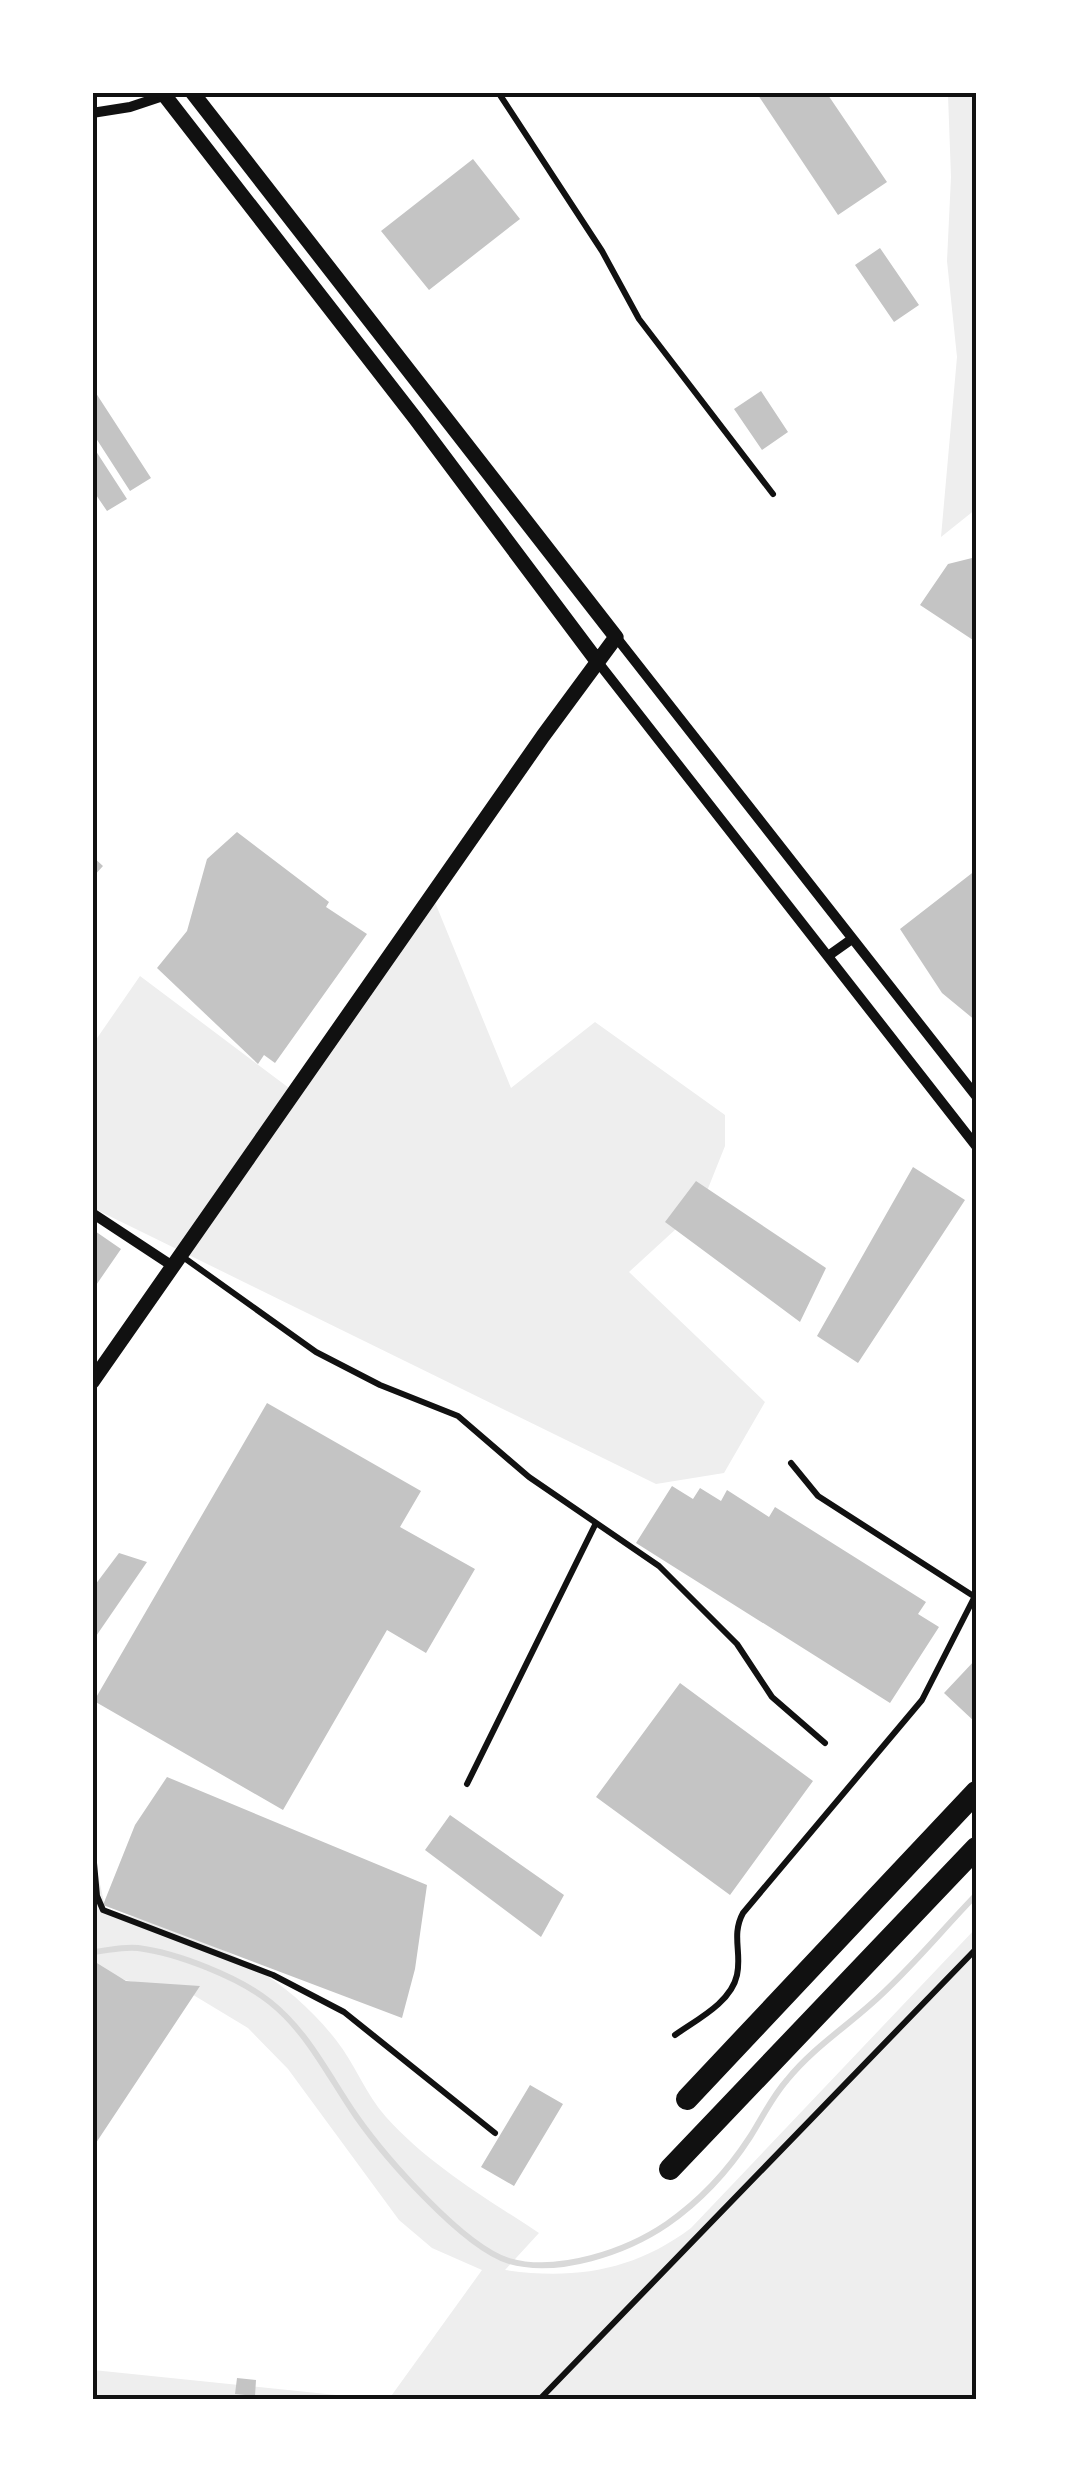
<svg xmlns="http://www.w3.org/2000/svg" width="1069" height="2492" font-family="Rubik,sans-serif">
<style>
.green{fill:#eee}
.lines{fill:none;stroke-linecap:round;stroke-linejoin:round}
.stream{stroke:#d9d9d9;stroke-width:6}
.building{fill:#c4c4c4}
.service{stroke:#111;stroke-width:6}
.minor{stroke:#111;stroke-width:10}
.tertiary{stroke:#111;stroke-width:15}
.motorway{stroke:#111;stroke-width:22}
.neatline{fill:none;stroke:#111;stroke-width:4}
</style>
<rect width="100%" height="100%" fill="#fff"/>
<!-- green -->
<path class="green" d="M952,92L976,93V509L941,537L957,357L947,261L951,177L948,95Z
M430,890L511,1088L595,1022L725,1115V1146L701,1206L629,1272L765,1402L724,1473L656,1484L93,1208V1044L140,976L289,1088Z
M92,1848L106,1911C193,1927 281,1969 336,2040C355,2064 366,2095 386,2117C429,2165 486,2198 539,2233L505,2270C574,2280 634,2271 691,2228L976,1928V2399H389L482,2270L432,2248L399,2220L288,2069L248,2028L190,1993L125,1980L93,1965Z
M93,2370L375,2399H93Z"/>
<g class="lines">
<!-- stream -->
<path class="stream" d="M92,1952C107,1951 123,1946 138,1948C177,1953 239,1977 270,2002C308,2032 329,2077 356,2116C384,2156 463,2247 509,2261C558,2275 626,2252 667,2224C700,2201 728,2171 750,2137C762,2118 772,2097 787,2080C811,2050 843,2029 871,2004C909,1971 941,1931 976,1895"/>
</g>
<!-- building -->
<path class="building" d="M756,92H826L887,182L838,215Z
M473,159L520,219L429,290L381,231Z
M880,248L919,305L894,322L855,265Z
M92,387L151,478L130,491L92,432Z
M761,391L788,432L762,450L734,409Z
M92,445L127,499L107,511L92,489Z
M976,557V642L920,605L948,564Z
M237,832L329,902L326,907L367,934L275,1063L264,1055L258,1064L157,968L187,931L207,859Z
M92,856L103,866L92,878Z
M976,870V1021L942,993L900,929Z
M913,1167L965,1200L858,1363L817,1336Z
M696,1181L826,1268L800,1322L665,1222Z
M92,1229L121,1249L92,1291Z
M267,1403L421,1491L400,1527L475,1569L426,1653L387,1630L283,1810L94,1701Z
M672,1486L693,1499L700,1488L721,1501L727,1490L769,1517L775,1507L926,1602L918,1614L939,1627L890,1703L636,1543Z
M119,1553L147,1562L92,1642V1589Z
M976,1659V1723L944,1693Z
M680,1683L813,1781L730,1895L596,1797Z
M167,1777L427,1885L415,1969L402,2018L103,1905L135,1825Z
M450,1815L564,1895L541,1937L425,1850Z
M92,1960L126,1981L200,1986L92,2149Z
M530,2085L563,2104L514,2186L481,2167Z
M237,2378L256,2380L255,2396L235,2394Z"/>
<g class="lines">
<!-- service -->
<path class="service" d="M498,92L602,251L639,319L773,494
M183,1257L316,1352L380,1385L458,1416L529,1477L659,1566L737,1644L772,1697L825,1743
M791,1463L818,1496L975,1597
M467,1784L596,1523
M92,1841L97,1896L103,1910L273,1975L344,2012L495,2133
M675,2035C696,2020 731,2003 737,1975C742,1953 731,1935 743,1913L922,1700L976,1594
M539,2400L976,1949"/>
<!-- minor -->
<path class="minor" d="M92,113L130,107L166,95
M616,637L976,1096
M597,661L976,1146
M828,956L852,939
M92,1213L174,1267"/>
<!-- tertiary -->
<path class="tertiary" d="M162,92L415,418L597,661
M92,1382L543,736L616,637L192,92"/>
<!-- motorway -->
<path class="motorway" d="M687,2099L976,1792
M670,2169L976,1848"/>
</g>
<!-- border -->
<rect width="1069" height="2492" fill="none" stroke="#ffffff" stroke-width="190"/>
<rect x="95" y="95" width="879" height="2302" class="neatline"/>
</svg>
